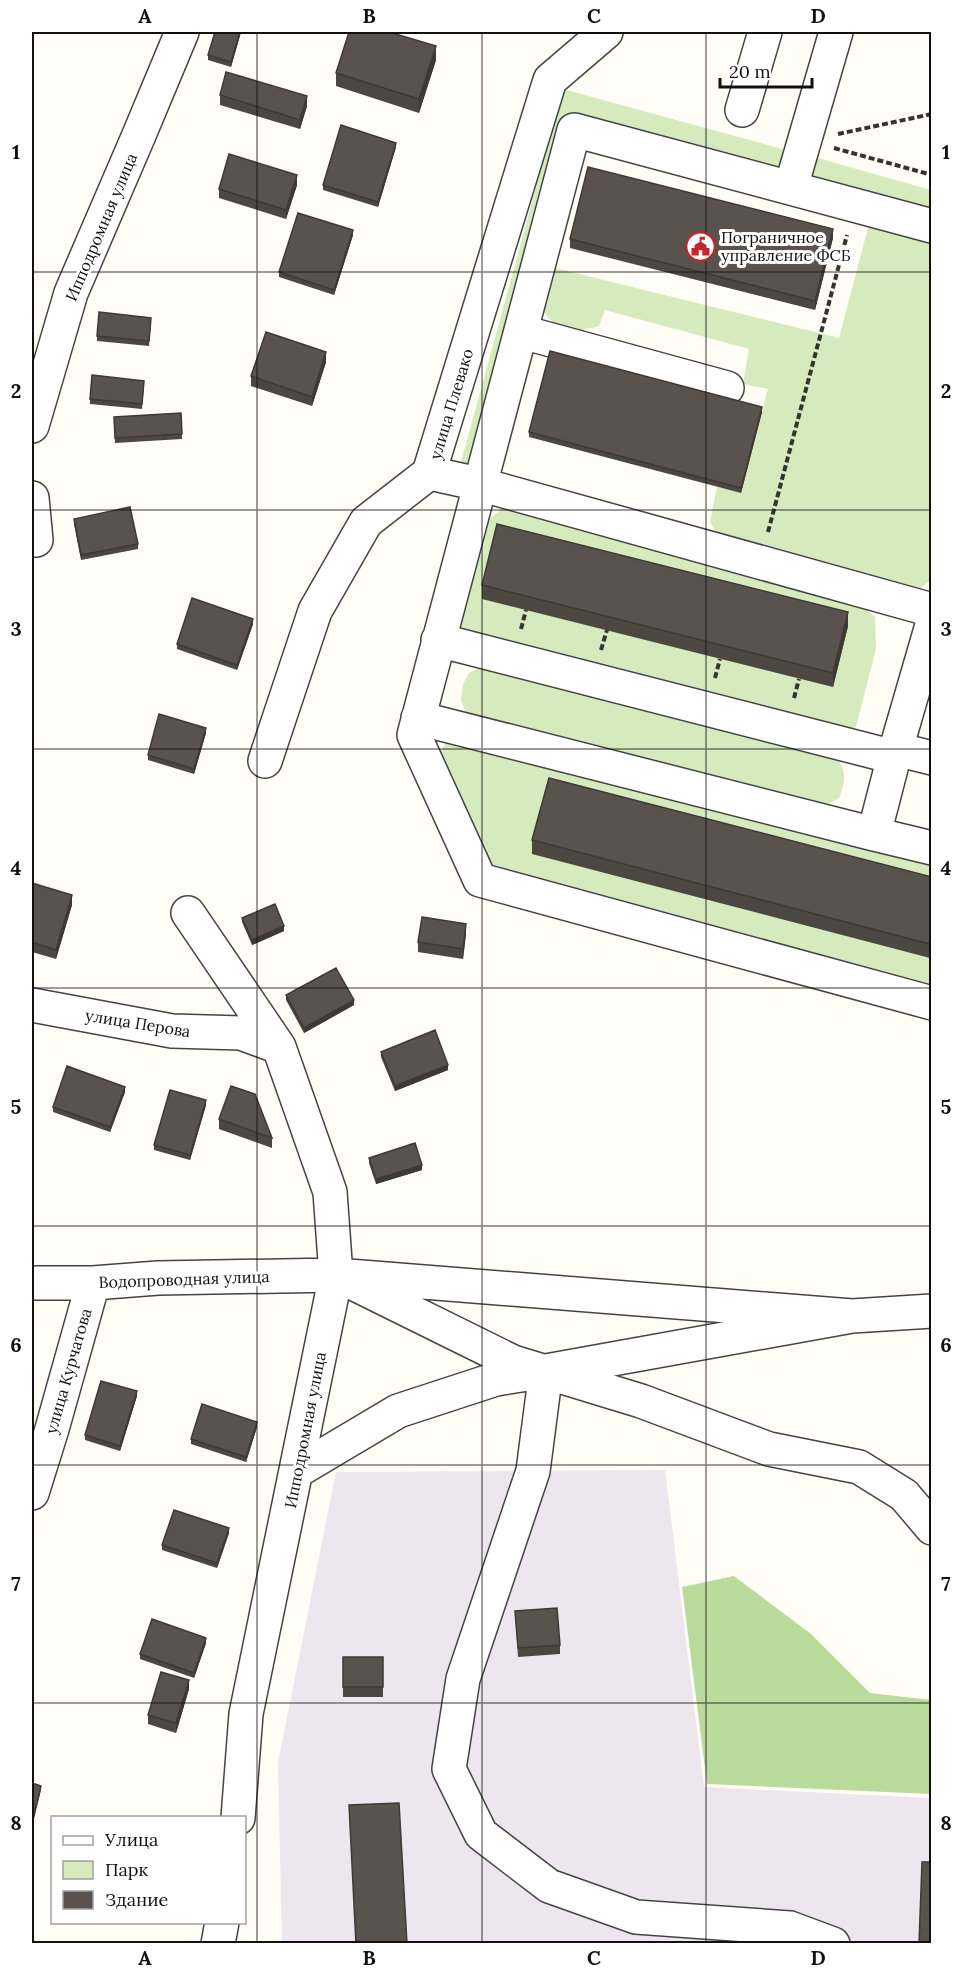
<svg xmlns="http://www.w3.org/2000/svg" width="963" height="1975" font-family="Lora,serif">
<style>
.industrial{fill:#eee6ef}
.green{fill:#d5ebbd}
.forest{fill:#b9dc9c}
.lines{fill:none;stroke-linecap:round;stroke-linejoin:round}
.minor-casing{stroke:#444;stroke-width:36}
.path{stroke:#333;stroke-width:4;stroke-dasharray:6 3;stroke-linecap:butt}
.minor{stroke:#fff;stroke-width:33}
.wall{fill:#4d4742}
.shaded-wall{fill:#3f3936}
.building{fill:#5a524d;stroke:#3f3936;stroke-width:1.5}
.grid{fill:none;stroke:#111;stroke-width:1.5;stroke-opacity:0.55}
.labels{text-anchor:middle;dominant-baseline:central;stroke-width:6;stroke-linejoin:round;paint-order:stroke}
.street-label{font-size:16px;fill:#111;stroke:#fff}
.poi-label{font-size:16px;fill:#111;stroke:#fff;text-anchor:start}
.neatline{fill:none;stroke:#111;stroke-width:2}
.grid-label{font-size:20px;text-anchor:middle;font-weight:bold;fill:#111}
</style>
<rect width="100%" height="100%" fill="#fffdf5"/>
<!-- industrial -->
<path class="industrial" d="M665,1470L704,1787L931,1798V1943L282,1944L278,1763L336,1472Z"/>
<!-- green -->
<path class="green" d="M563,89L786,150L778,172L570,114L473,469L460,466Z
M814,157L931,190V213L809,180Z
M869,224L931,241V580L913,594L720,539L710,522L717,487L741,492L768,389L743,384L749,349L605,310L599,326L565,334L541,310L551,267L839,338Z
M502,509L861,605L875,617L876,649L856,727L835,736L463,636L452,615L474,531Z
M486,665L833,751C845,770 848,776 839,798L821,808L478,723L466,713L461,700L463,684L469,673Z
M449,738L931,865V989L493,873L436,759Z"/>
<!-- forest -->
<path class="forest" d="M734,1576L811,1634L870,1693L931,1700V1794L707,1784L682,1587Z"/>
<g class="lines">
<defs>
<path id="minor" d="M742,110L765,32
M791,187L836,32
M932,226L574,130L414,735L480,880L932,1003
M522,332L727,388
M32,426L71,293L139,135L182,32
M429,473L479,484L932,610
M32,498L36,540
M932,625L896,749L874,834L932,848
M438,640L894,757
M418,718L874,834
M896,749L932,758
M265,761L315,611L366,522L429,473L550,80L606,32
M188,913L279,1047L330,1192L336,1275L246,1714L238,1818
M32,1005L172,1031L241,1033L279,1047
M351,1282L513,1362L641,1401L769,1449L859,1467L904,1495L932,1528
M32,1283H93L158,1278L336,1275L852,1316L932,1311
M297,1471L398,1411L496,1379L540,1372
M32,1493L52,1429L93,1283
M218,1944L222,1922
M833,1944L790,1928L636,1917L549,1886L481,1834L449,1769L463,1679L533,1471L546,1371L852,1316"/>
</defs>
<!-- minor casing -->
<use href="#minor" class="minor-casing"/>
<!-- path -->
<path class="path" d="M838,134L932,114
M834,148L932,175
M768,532L847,235
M521,629L526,610
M601,650L607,630
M715,678L720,659
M794,698L799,679"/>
<!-- minor -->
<use href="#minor" class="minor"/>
</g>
<!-- wall -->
<path class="wall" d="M215,32H241L231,67L208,60V55Z
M436,60L419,113L336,86V73Z
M220,95L307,106L300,129L220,105Z
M396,147L378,207L323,190V185Z
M297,185L286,219L219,198V189Z
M353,235L334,295L279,277V272Z
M833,238L815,310L570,248V239Z
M151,323L149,346L97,341V336Z
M326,362L312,406L251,386V376Z
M144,386L142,409L90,404V399Z
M762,412L741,493L529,437V432Z
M181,413L182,439L115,443L114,417Z
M74,519L138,544V549L81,560L74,524Z
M482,585L848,626L833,687L482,599Z
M253,624L237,670L177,649V644Z
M206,733L194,774L148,760V755Z
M532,840L932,877V951L930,958L532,854Z
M32,883L72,905L56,959L32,952Z
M242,918L284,931L252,945L242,922Z
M466,934L463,959L418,952V942Z
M286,995L354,1005L304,1033L286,1000Z
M381,1052L448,1070L395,1091L381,1057Z
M125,1092L110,1132L53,1112V1107Z
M206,1105L190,1160L154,1150V1145Z
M219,1119L272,1138V1148L219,1129Z
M369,1158L422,1170L376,1184L369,1163Z
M137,1396L120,1451L85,1440V1435Z
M257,1427L246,1462L191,1444V1439Z
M229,1533L217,1568L162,1550V1545Z
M515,1611L560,1645V1654L518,1657Z
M206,1643L194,1678L140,1659V1654Z
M343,1657H383V1697H343Z
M189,1689L176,1733L148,1724V1715Z"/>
<!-- shaded-wall -->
<path class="shaded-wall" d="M240,32H241L231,67V62Z
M436,46V60L419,113V99Z
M307,96V106L300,129V120Z
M396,143V147L378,207V202Z
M297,175V185L286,219V210Z
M833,229V238L815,310V301Z
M353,230V235L334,295V290Z
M326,352V362L312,406V397Z
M762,407V412L741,493V488Z
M848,612V626L833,687V673Z
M253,619V624L237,670V665Z
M206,728V733L194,774V769Z
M72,895V905L56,959V950Z
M466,924V934L463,959V949Z
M284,926V931L252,945V940Z
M932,937V951L930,958V944Z
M354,1000V1005L304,1033V1028Z
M448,1065V1070L395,1091V1086Z
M125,1087V1092L110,1132V1127Z
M206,1100V1105L190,1160V1155Z
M422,1165V1170L376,1184V1179Z
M137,1391V1396L120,1451V1446Z
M257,1422V1427L246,1462V1457Z
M229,1528V1533L217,1568V1563Z
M206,1638V1643L194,1678V1673Z
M189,1680V1689L176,1733V1723Z
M41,1786V1790L34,1819V1814Z"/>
<!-- building -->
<path class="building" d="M215,32H240L231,62L208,55Z
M349,32H389L436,46L419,99L336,73Z
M226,72L307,96L300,120L220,95Z
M341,125L396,143L378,202L323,185Z
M229,154L297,175L286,210L219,189Z
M588,167L833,229L815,301L570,239Z
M298,213L353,230L334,290L279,272Z
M99,312L151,318L149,341L97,336Z
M266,332L326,352L312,397L251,376Z
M550,351L762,407L741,488L529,432Z
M92,375L144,381L142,404L90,399Z
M181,413L182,434L115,438L114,417Z
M130,507L138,544L81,555L74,519Z
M497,524L848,612L833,673L482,585Z
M192,598L253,619L237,665L177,644Z
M159,714L206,728L194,769L148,755Z
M549,778L932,877V937L930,944L532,840Z
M32,883L72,895L56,950L32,942Z
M275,904L284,926L252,940L242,918Z
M422,917L466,924L463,949L418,942Z
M336,968L354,1000L304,1028L286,995Z
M435,1030L448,1065L395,1086L381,1052Z
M67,1066L125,1087L110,1127L53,1107Z
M231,1086L255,1094L272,1138L219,1119Z
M170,1090L206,1100L190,1155L154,1145Z
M415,1143L422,1165L376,1179L369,1158Z
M101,1381L137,1391L120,1446L85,1435Z
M202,1404L257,1422L246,1457L191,1439Z
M174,1510L229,1528L217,1563L162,1545Z
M557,1608L560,1645L518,1648L515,1611Z
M152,1619L206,1638L194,1673L140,1654Z
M343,1657H383V1687H343Z
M161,1672L189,1680L176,1723L148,1715Z
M32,1783L41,1786L34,1814L32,1813Z
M399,1803L407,1944H356L349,1805Z
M922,1862H932V1944H919Z"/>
<!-- grid -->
<path class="grid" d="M257,32V1944M482,32V1944M706,32V1944M32,272H932M32,510H932M32,749H932M32,988H932M32,1226H932M32,1465H932M32,1703H932"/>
<!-- icons -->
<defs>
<symbol id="civic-ring" viewBox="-11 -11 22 22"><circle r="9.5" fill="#fff" stroke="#c4262e" stroke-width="1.5"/><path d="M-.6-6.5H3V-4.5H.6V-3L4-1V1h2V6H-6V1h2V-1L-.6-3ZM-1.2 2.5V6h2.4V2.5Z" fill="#c4262e"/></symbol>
</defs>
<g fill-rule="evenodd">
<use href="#civic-ring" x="684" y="230" width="33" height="33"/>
</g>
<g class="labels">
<!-- street labels -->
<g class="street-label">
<text transform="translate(101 227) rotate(-67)">Ипподромная улица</text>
<text transform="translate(451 404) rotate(-73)">улица Плевако</text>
<text transform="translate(138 1023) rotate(9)">улица Перова</text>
<text transform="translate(184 1279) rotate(-2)">Водопроводная улица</text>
<text transform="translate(68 1371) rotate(-74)">улица Курчатова</text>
<text transform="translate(305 1430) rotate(-79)">Ипподромная улица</text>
</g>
<!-- poi labels -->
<g class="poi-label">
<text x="721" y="237">Пограничное<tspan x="721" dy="18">управление ФСБ</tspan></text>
</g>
</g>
<!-- border -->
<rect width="963" height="1975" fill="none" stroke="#ffffff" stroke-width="66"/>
<!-- legend -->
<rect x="51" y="1816" width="195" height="108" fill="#ffffff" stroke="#a0a0a0" stroke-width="1.5"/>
<rect x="63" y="1836" width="30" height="9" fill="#ffffff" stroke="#a0a0a0" stroke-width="1.5"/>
<text x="105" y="1846" font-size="18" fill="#111111">Улица</text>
<rect x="63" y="1861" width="30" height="18" fill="#d5ebbd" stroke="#a0a0a0" stroke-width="1.5"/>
<text x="105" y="1876" font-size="18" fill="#111111">Парк</text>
<rect x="63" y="1891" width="30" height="18" fill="#5a524d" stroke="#a0a0a0" stroke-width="1.5"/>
<text x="105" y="1906" font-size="18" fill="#111111">Здание</text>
<!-- scale -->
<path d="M720 78v9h92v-9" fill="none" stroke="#111111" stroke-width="3"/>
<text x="729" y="78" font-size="18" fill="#111111" stroke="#ffffff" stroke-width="4.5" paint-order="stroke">20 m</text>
<rect x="33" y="33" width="897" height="1909" class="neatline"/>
<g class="grid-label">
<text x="145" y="23">A</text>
<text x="369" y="23">B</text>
<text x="594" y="23">C</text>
<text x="818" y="23">D</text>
<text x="16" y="159">1</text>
<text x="946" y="159">1</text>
<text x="16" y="398">2</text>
<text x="946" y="398">2</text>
<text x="16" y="636">3</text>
<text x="946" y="636">3</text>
<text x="16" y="875">4</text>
<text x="946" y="875">4</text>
<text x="16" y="1114">5</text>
<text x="946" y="1114">5</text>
<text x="16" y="1352">6</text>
<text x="946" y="1352">6</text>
<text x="16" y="1591">7</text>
<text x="946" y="1591">7</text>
<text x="16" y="1830">8</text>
<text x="946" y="1830">8</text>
<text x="145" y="1965">A</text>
<text x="369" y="1965">B</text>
<text x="594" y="1965">C</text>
<text x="818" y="1965">D</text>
</g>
</svg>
